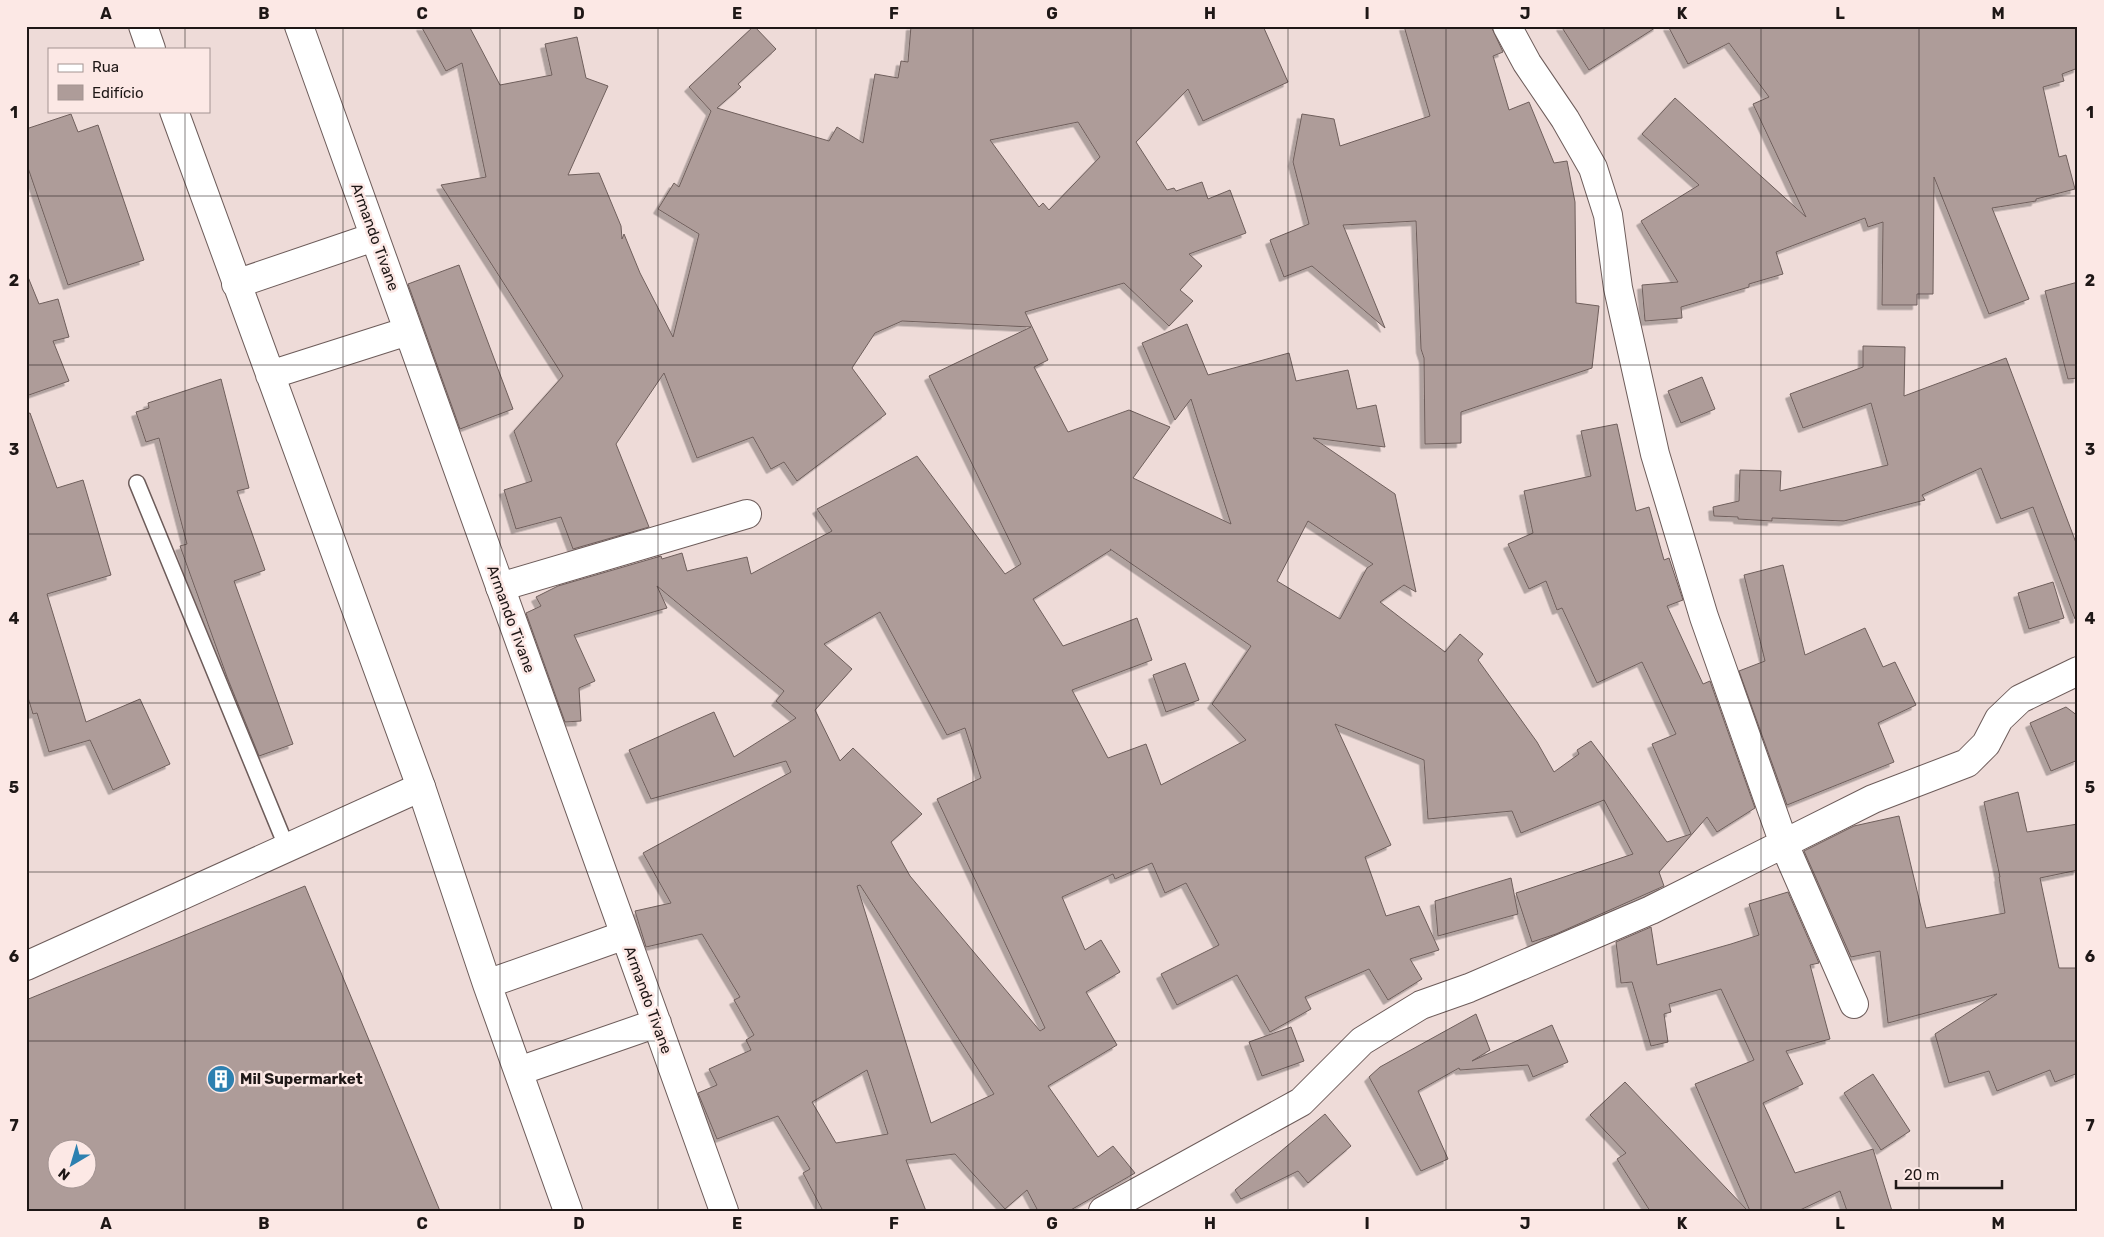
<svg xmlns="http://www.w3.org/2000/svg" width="2104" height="1237" font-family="Rubik,sans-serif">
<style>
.building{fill:#ae9c99;stroke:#6f5f5c;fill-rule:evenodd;filter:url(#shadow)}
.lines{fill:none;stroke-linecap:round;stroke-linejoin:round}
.service-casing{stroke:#6d5c5a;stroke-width:18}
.minor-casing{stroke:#6d5c5a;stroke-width:30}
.tertiary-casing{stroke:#6d5c5a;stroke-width:30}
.service{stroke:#fff;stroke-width:15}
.minor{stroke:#fff;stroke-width:28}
.tertiary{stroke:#fff;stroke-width:28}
.grid{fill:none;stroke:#1e1716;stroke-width:1;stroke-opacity:0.55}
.labels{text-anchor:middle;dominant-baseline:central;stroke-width:5;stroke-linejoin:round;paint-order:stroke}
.street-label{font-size:15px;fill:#1e1716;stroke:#fce8e5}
.poi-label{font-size:15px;font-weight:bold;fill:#1e1716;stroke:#fce8e5;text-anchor:start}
.neatline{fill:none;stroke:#1e1716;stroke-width:2}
.grid-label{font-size:16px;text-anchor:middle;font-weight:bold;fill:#1e1716}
</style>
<defs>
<filter id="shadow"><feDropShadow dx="-4.5" dy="4.5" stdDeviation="0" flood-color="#0004"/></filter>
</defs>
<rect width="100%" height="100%" fill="#eedbd8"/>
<!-- building -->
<path class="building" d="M421,26H469L500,85L552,75L545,44L577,37L586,78L608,86L568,175L599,173L621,226L622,239L624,234L640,273L673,337L699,234L658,209L674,183L679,187L711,111L689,87L754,26L776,49L738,84L741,87L717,108L829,141L837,127L863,143L875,74L898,78L901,61L908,62L911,26H1263L1288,82L1203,121L1188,89L1136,142L1167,190L1174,188L1176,191L1202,182L1208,199L1230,190L1246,233L1189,254L1202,266L1180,290L1193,301L1169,326L1124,283L1025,312L1048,360L1034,367L1068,432L1129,410L1170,427L1133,478L1231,524L1191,399L1175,420L1142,343L1187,324L1208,375L1289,353L1296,381L1348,370L1357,409L1376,405L1385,447L1313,438L1395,494L1416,592L1404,585L1380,602L1445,652L1460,634L1483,654L1478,660L1537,742L1554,772L1579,754L1577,750L1591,741L1667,842L1691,834L1652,744L1676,734L1642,662L1597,683L1562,608L1557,610L1546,581L1529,589L1508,544L1533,533L1524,491L1591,476L1581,431L1617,424L1636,511L1649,507L1664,560L1669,558L1683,600L1667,606L1703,684L1710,681L1755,808L1717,832L1707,817L1659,872L1664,886L1556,934L1532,942L1516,893L1633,854L1604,800L1521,833L1512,811L1428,819L1424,760L1335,724L1391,845L1365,857L1386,916L1419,906L1439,950L1410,959L1422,979L1388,1000L1369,969L1305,997L1311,1009L1270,1032L1237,975L1177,1005L1161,974L1219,945L1186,883L1165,893L1152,863L1115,879L1113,874L1062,897L1085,950L1101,940L1120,972L1086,992L1117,1045L1048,1086L1098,1157L1113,1146L1135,1173L1069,1211H1038L1027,1190L1005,1209L955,1154L906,1160L926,1211H823L803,1173L810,1169L778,1116L717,1139L698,1093L717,1085L709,1069L751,1050L746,1040L754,1035L734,1000L740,997L702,934L646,947L635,911L671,903L643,853L791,772L786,761L651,799L629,750L714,712L734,757L796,718L776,701L784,691L657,586L667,608L574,635L595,681L579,688L581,721L565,722L526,613L541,606L536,597L558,586L661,556L662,559L682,553L687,571L747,557L751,574L832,531L817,509L917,456L1005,574L1021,564L929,376L1031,327L902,321L875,333L852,368L886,414L797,481L784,462L771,469L753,437L697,458L664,373L616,444L649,527L573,549L561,517L516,529L504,490L532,481L514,431L563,376L441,185L486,177L462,63L446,71ZM1078,122L1100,157L1049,210L1043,203L1039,207L990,140ZM1308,521L1373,564L1367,568L1340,619L1277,581ZM1110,549L1251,646L1212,704L1246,740L1161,785L1146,744L1108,758L1072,690L1152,660L1137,618L1063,646L1033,599L1111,550ZM880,612L947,735L965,728L981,778L937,799L1045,1028L1040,1031L910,876L891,842L922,814L853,748L840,761L815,710L852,669L824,644ZM860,885L994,1094L931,1123L857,886ZM867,1070L888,1134L836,1143L812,1102Z
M1404,26H1491L1503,52L1493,56L1509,110L1529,102L1554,163L1567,161L1575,202L1576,303L1599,306L1592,368L1461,412V443L1425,444L1424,358L1421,349L1416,221L1343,225L1385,328L1312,266L1284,277L1270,240L1309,224L1293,162L1302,114L1334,119L1340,146L1430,116Z
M1561,26H1658L1589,70Z
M1668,26H2078V68L2062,74L2064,81L2043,87L2059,157L2066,155L2075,189L2036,199V201L1992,208L2029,299L1989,314L1934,177L1933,294H1917V305H1882L1883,222L1868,227L1865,218L1776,252L1783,274L1749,284V287L1681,307L1682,318L1645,321L1642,285L1678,282L1641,221L1699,185L1642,134L1675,98L1806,217L1753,104L1769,97L1729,43L1688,64Z
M71,114L78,132L98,125L144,260L68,285L26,162V129Z
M459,265L513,409L460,429L408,284Z
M26,277H28L39,304L58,299L69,337L53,341L69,381L26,396Z
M2078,282V378L2068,379L2045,291Z
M1863,346L1905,347L1904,396L2006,358L2078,548V618L2075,619L2033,507L2001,519L1981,468L1922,495L1925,500L1844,521L1772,518V521L1738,519V517L1714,516L1713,507L1739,501L1740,470L1781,471L1780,491L1888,465L1871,403L1803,428L1790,394L1863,367Z
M1702,377L1715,409L1681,423L1668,391Z
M221,379L249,488L237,491L265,570L234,581L293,744L259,756L227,677L180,546L187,544L159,438L146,442L136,412L149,408L148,403Z
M30,413L57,488L83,480L111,575L47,594L86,722L140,699L170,764L113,790L90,740L49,752L37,713L33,714L26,691V414Z
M1783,565L1805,655L1865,628L1883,667L1895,662L1916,705L1878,723L1894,762L1787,805L1739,671L1765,661L1744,575Z
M2053,582L2064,618L2029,629L2018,593Z
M1185,663L1199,700L1166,712L1153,675Z
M2066,707L2078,716V760L2051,771L2030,723Z
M2018,792L2027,832L2078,824V870L2040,878L2059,968H2078V1073L2055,1082L2050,1070L1997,1091L1989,1071L1949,1083L1935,1034L1997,994L1888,1023L1880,951L1851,957L1804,851L1854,826L1899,816L1926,928L2005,913L1999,877H2000L1984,802Z
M1511,878L1518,914L1438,936L1435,901Z
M305,886L440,1211H26V1000ZM58,1150H88V1180H58Z
M1788,892L1819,963L1810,965L1830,1039L1786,1051L1803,1084L1763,1103L1795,1173L1873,1149L1892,1211H1847L1840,1191L1798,1211H1750L1695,1084L1754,1060L1721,989L1669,1004L1671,1012L1664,1014L1668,1042L1651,1046L1632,982L1621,983L1616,942L1651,927L1657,965L1731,944L1759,935L1749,904Z
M1476,1014L1490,1050L1472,1061L1552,1025L1568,1062L1533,1077L1528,1065L1460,1070L1459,1068L1418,1091L1448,1159L1421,1171L1369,1077L1380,1067Z
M1291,1027L1304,1061L1262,1076L1249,1042Z
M1873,1074L1910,1131L1881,1150L1844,1093Z
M1625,1082L1748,1211H1650L1617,1159L1626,1153L1590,1115Z
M1325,1114L1351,1146L1308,1183L1298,1171L1241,1199L1235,1190Z"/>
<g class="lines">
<defs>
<path id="service" d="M137,483L287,848"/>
<path id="minor" d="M1507,26L1527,63L1565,119L1593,168L1608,215L1618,288L1655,454L1704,617L1784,844L1854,1004
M500,587L747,514
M26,966L421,787
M1103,1211L1301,1102L1362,1041L1421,1005L1469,988L1651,910L1873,799L1967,763L1986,744L1999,719L2020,699L2078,671"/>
<path id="tertiary" d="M143,26L151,49
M299,26L724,1211
M174,111L421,787L487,984L568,1211
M236,284L374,237
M270,375L408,331
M487,984L625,935
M519,1071L657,1023"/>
</defs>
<!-- service casing -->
<use href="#service" class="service-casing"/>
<!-- minor casing -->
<use href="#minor" class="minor-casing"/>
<!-- tertiary casing -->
<use href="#tertiary" class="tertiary-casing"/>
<!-- service -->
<use href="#service" class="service"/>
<!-- minor -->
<use href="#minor" class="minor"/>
<!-- tertiary -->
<use href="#tertiary" class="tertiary"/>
</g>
<!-- grid -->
<path class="grid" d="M185,26V49M343,26V1211M500,26V1211M658,26V1211M816,26V1211M973,26V1211M1131,26V1211M1288,26V1211M1446,26V1211M1604,26V1211M1761,26V1211M1919,26V1211M185,111V1211M26,196H2078M26,365H2078M26,534H2078M26,703H2078M26,872H2078M26,1041H2078"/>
<!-- icons -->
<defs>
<symbol id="building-disc" viewBox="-11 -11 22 22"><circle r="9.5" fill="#2d80b0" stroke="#fce8e5"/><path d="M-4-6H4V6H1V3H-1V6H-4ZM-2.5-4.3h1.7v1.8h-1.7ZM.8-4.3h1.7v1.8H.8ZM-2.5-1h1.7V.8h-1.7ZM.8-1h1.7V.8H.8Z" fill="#fff"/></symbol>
</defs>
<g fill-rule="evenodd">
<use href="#building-disc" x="205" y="1063" width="32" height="32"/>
</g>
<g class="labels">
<!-- street labels -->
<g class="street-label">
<text transform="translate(375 237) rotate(70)">Armando Tivane</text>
<text transform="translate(511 619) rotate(70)">Armando Tivane</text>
<text transform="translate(648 1000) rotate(70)">Armando Tivane</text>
</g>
<!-- poi labels -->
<g class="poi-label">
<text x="240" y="1079">Mil Supermarket</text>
</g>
</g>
<!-- border -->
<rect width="2104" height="1237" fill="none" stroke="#fce8e5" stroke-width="55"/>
<!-- legend -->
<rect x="48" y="48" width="162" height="65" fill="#fce8e5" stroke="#a39492"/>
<rect x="58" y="64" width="25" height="8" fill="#ffffff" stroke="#a39492"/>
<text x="92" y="72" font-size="15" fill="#1e1716">Rua</text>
<rect x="58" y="85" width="25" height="15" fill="#ae9c99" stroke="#a39492"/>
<text x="92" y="98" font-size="15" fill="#1e1716">Edifício</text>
<!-- north arrow -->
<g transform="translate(72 1164) rotate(218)"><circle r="24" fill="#fce8e5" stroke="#a39492"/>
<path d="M0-4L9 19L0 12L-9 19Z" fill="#2d80b0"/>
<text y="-8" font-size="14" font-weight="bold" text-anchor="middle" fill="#1e1716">N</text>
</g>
<!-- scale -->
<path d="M1896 1180v8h106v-8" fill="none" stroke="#1e1716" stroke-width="2.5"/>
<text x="1904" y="1180" font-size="15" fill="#1e1716" stroke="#fce8e5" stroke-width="4" paint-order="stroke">20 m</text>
<rect x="28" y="28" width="2048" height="1182" class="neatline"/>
<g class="grid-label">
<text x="106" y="19">A</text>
<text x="264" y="19">B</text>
<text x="422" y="19">C</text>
<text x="579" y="19">D</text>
<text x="737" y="19">E</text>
<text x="894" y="19">F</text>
<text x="1052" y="19">G</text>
<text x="1210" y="19">H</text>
<text x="1367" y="19">I</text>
<text x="1525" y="19">J</text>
<text x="1682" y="19">K</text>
<text x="1840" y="19">L</text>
<text x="1998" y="19">M</text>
<text x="14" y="118">1</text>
<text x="2090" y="118">1</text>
<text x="14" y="286">2</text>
<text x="2090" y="286">2</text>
<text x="14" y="455">3</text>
<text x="2090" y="455">3</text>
<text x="14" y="624">4</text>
<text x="2090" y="624">4</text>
<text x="14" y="793">5</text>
<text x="2090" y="793">5</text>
<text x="14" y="962">6</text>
<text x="2090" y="962">6</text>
<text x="14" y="1131">7</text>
<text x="2090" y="1131">7</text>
<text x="106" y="1229">A</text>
<text x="264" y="1229">B</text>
<text x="422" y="1229">C</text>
<text x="579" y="1229">D</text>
<text x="737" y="1229">E</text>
<text x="894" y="1229">F</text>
<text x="1052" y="1229">G</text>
<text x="1210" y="1229">H</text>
<text x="1367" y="1229">I</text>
<text x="1525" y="1229">J</text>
<text x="1682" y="1229">K</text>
<text x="1840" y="1229">L</text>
<text x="1998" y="1229">M</text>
</g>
</svg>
